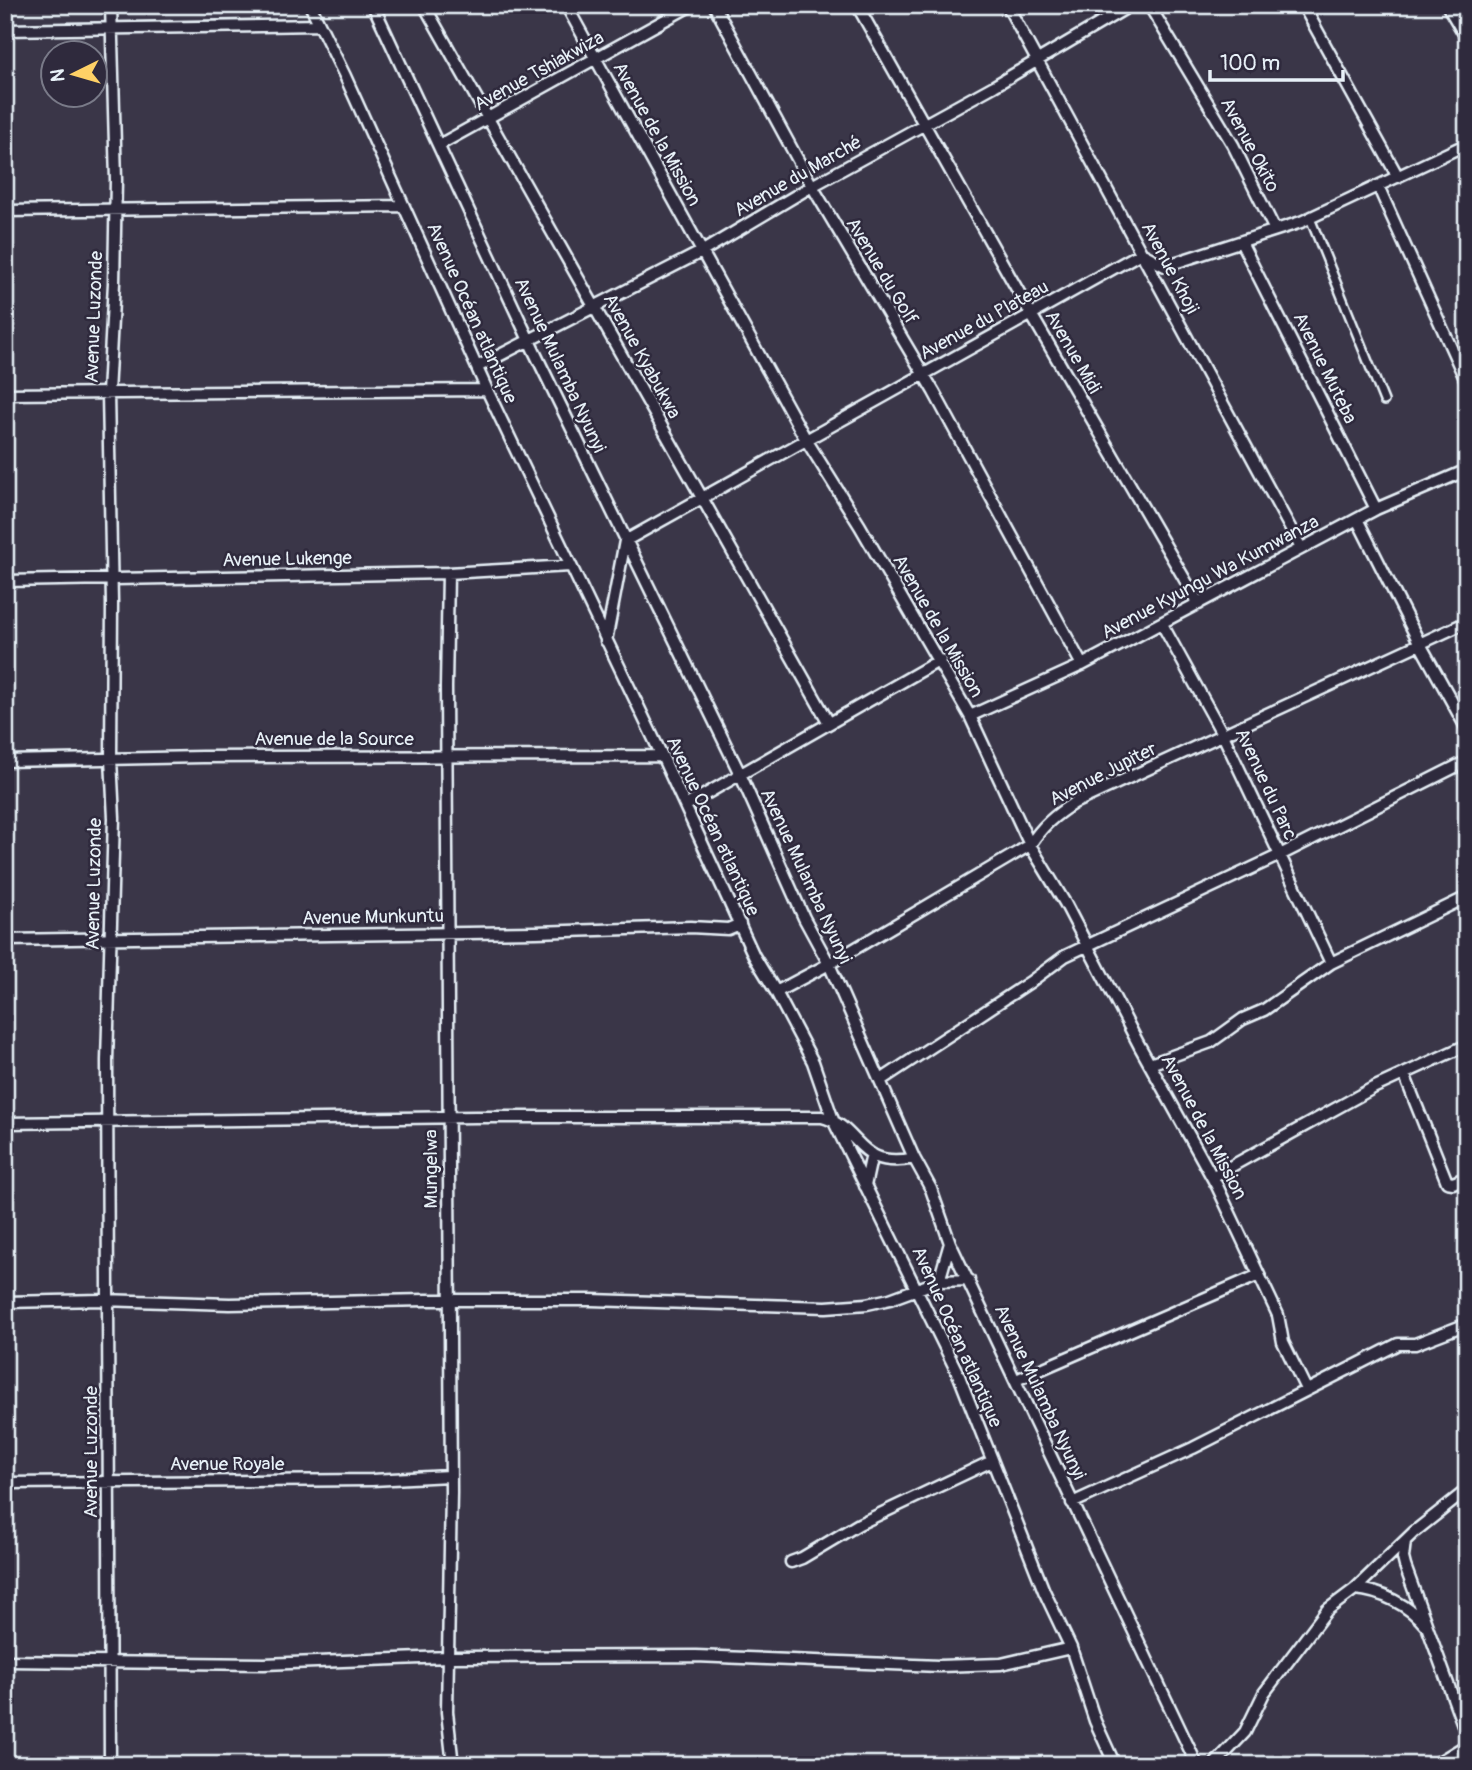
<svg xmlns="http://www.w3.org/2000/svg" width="1472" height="1770" font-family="Pangolin,sans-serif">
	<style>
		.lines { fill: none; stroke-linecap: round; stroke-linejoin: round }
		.pedestrian-casing { stroke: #e8f1f8; stroke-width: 12 }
		.minor-casing { stroke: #e8f1f8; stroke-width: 15 }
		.pedestrian { stroke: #2f2a3d; stroke-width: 7 }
		.minor { stroke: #2f2a3d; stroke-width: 10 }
		.labels { text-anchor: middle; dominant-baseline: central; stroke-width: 5; stroke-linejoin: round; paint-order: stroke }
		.street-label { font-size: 19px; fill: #e8f1f8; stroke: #2f2a3d }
	</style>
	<rect width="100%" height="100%" fill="#3a3648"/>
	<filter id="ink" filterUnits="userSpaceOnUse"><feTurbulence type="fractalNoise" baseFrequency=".0143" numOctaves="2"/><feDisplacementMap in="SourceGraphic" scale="14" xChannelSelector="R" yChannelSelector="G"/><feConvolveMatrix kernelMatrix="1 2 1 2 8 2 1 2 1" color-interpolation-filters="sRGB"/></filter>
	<g filter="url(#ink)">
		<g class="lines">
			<g class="pedestrian-casing">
				<path id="pedestrian" d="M1310,218L1384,401"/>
			</g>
			<g class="minor-casing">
				<path id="minor" d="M310,5L345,76L487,390L662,756L754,956L776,992L813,1062L833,1120L959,1376L1044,1591L1071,1648L1095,1721L1115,1765
					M373,5L534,351L740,774L804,918L829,964L914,1158L931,1189L950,1243L1197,1765
					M424,5L829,723
					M566,5L805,438L860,526L970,716L1030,845L1065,903L1139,1045L1217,1186L1278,1315L1283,1342L1306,1389
					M714,5L812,186L934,392L1082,665
					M857,5L1031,314L1199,604
					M1007,5L1301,548
					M1149,5L1233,145L1275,230
					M1303,5L1398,177
					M1447,5L1467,39
					M5,30L319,25
					M439,145L692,5
					M1378,186L1467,383
					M5,211L403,206
					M1241,242L1376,509
					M477,367L703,251L812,186L994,86L1131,5
					M5,394L487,390
					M1357,519L1420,644L1467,729
					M448,573L446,687L451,1492L447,1712L453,1765
					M5,581L448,573L570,566
					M1162,624L1223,735L1331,963
					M606,641L625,541L1141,253L1165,266L1301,222L1467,144
					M970,716L1082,665L1376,509L1467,470
					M5,761L202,757L662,756
					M685,806L940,660
					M5,940L536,932L690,927L728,929L740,924
					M776,992L829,964L1030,845C1042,826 1055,815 1074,803L1467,622
					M1150,1064L1211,1042L1243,1019L1264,1010L1331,963L1467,897
					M1404,1074L1447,1182L1453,1183L1467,1177
					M881,1080L1030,982L1065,956L1280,855L1467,761
					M5,1123L476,1117H822C861,1127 857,1171 914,1158
					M1212,1177L1373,1088L1467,1045
					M865,1186L872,1154
					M939,1281L950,1243
					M5,1302L102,1300L230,1304L426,1300H591L826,1307L867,1304L890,1299L939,1281L969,1280
					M1016,1380L1259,1275
					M5,1483L372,1480L449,1476
					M1072,1503L1193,1448L1398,1344H1415L1467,1324
					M1405,1541L1403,1558L1405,1566L1467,1736
					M791,1562L802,1558L859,1524L992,1461
					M1355,1589C1381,1591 1409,1605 1426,1626
					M5,1661L264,1664L448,1657L696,1656L939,1666L1001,1664L1071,1648
					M110,1765L107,1061L114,818L111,759L112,603L108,393L114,283L116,180L111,5
					M1214,1765L1245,1732L1264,1693L1327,1610L1355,1589L1414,1532L1467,1490
					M1434,1765L1467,1745"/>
			</g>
			<use href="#pedestrian" class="pedestrian"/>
			<use href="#minor" class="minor"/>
		</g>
	</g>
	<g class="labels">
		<g class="street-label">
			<text transform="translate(539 71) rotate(-29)">Avenue Tshiakwiza</text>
			<text transform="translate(657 134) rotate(61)">Avenue de la Mission</text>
			<text transform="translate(1250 145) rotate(62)">Avenue Okito</text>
			<text transform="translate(798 176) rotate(-30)">Avenue du Marché</text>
			<text transform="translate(1170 268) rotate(62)">Avenue Khoji</text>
			<text transform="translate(882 271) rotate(59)">Avenue du Golf</text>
			<text transform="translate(472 313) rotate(66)">Avenue Océan atlantique</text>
			<text transform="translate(94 317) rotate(-88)">Avenue Luzonde</text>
			<text transform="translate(984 320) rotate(-29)">Avenue du Plateau</text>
			<text transform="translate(1073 352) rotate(60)">Avenue Midi</text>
			<text transform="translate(642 356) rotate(61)">Avenue Kyabukwa</text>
			<text transform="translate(560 365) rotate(65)">Avenue Mulamba Nyunyi</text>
			<text transform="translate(1325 368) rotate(64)">Avenue Muteba</text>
			<text transform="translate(287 559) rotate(-1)">Avenue Lukenge</text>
			<text transform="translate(1210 577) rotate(-28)">Avenue Kyungu Wa Kumwanza</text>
			<text transform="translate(938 626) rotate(60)">Avenue de la Mission</text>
			<text x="334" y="739">Avenue de la Source</text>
			<text transform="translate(1103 774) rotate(-27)">Avenue Jupiter</text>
			<text transform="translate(1266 784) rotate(65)">Avenue du Parc</text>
			<text transform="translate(713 826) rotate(65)">Avenue Océan atlantique</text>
			<text transform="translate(806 876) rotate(65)">Avenue Mulamba Nyunyi</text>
			<text transform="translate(94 884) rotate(-89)">Avenue Luzonde</text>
			<text transform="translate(373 917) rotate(-1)">Avenue Munkuntu</text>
			<text transform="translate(1204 1127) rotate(62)">Avenue de la Mission</text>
			<text transform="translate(431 1169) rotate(-90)">Mungelwa</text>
			<text transform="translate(957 1337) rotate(66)">Avenue Océan atlantique</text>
			<text transform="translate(1040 1392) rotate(65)">Avenue Mulamba Nyunyi</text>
			<text transform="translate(91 1452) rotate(-90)">Avenue Luzonde</text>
			<text x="227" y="1464">Avenue Royale</text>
		</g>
	</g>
	<rect width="1472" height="1770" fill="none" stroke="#2f2a3d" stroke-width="28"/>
	<rect x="14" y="14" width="1444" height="1742" fill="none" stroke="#e8f1f8" stroke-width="2.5" filter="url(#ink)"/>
	<g transform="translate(74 74) rotate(265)"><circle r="33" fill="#2f2a3d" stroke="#797a88" stroke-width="2"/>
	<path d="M0-5L12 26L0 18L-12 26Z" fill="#ffd166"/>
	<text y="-10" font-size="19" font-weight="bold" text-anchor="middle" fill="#e8f1f8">N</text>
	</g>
	<path d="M1210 70v10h133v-10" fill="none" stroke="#e8f1f8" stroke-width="3.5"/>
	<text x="1220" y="70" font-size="21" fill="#e8f1f8" stroke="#2f2a3d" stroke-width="5" paint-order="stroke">100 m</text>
</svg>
